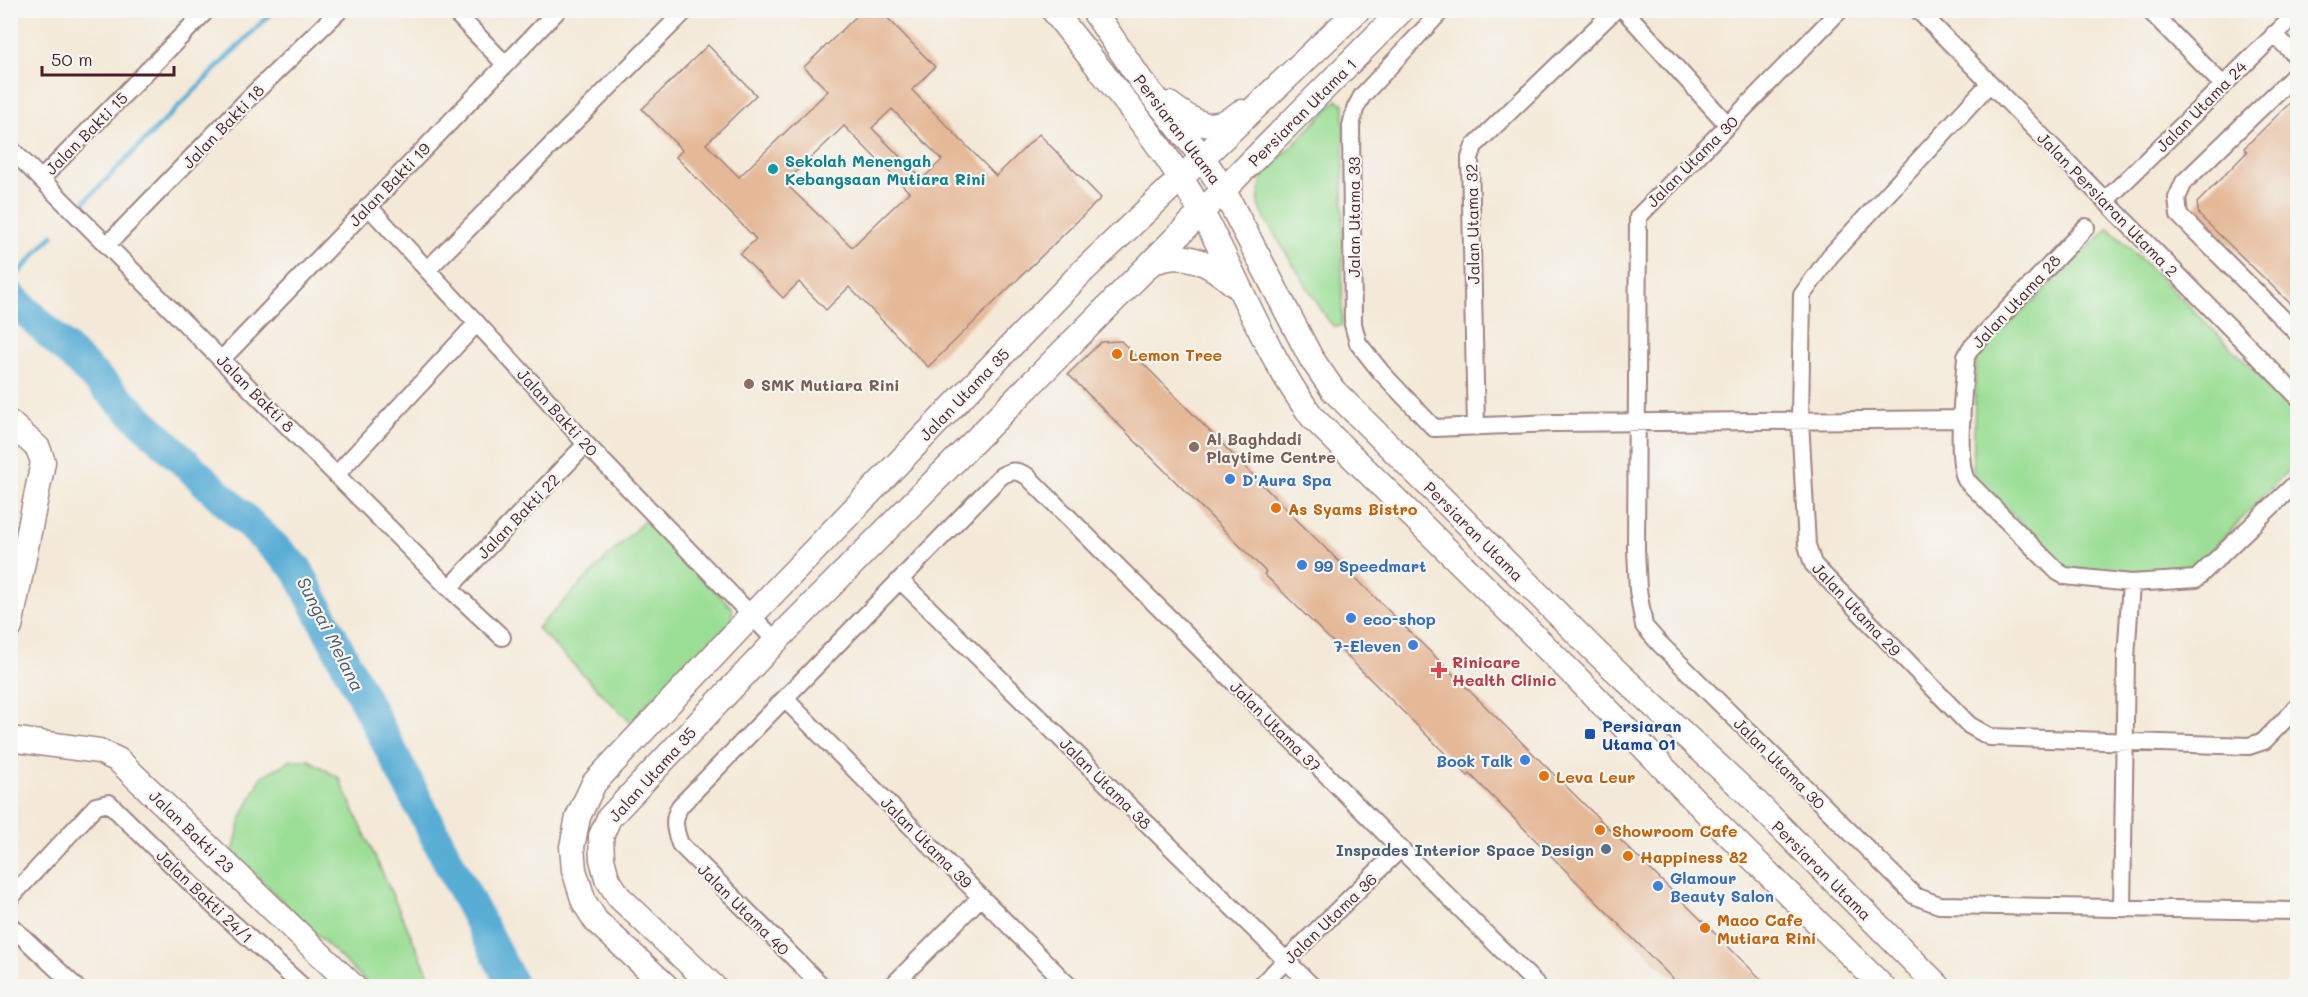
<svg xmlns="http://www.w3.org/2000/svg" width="2308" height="997" font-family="Mali,sans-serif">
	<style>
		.green { fill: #9bde95; stroke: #727e60; stroke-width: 1.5 }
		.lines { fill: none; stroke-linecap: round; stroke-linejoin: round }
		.stream { stroke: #59add5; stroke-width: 5 }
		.river { stroke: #59add5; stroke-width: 32 }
		.building { fill: #e5b897; fill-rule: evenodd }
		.street-casing { stroke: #9f8482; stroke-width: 20 }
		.secondary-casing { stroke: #9f8482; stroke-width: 27 }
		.street { stroke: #fff; stroke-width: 16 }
		.secondary { stroke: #fff; stroke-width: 24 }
		.culture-dot { fill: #0f9aa8; stroke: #f6f6f2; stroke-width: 2 }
		.food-dot { fill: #e8710a; stroke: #f6f6f2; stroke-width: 2 }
		.education-dot { fill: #8d6e63; stroke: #f6f6f2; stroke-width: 2 }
		.shop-dot { fill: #3f7fe0; stroke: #f6f6f2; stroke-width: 2 }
		.health-dot { fill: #e0444e; stroke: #f6f6f2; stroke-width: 2 }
		.transit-dot { fill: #1a4fb4; stroke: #f6f6f2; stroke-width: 2 }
		.service-dot { fill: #5c6f8a; stroke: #f6f6f2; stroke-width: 2 }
		.labels { text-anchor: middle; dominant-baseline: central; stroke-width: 4.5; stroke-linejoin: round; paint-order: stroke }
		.street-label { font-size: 16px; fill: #4a1f2b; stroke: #f6f6f2 }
		.culture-label { font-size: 16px; font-weight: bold; fill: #0d838f; stroke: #f6f6f2; text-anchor: start }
		.food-label { font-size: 16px; font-weight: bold; fill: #c56008; stroke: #f6f6f2; text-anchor: start }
		.education-label { font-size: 16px; font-weight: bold; fill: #785e54; stroke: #f6f6f2; text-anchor: start }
		.shop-label { font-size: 16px; font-weight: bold; fill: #366cbe; stroke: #f6f6f2; text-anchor: start }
		.health-label { font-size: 16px; font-weight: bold; fill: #be3a42; stroke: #f6f6f2; text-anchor: start }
		.transit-label { font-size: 16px; font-weight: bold; fill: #164399; stroke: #f6f6f2; text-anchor: start }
		.service-label { font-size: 16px; font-weight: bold; fill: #4e5e75; stroke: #f6f6f2; text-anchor: end }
		.water-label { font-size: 18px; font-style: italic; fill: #50586f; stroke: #f6f6f2 }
	</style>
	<rect width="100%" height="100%" fill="#f6f6f2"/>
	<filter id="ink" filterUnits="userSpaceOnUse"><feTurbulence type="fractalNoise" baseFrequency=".0167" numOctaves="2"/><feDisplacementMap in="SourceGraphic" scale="12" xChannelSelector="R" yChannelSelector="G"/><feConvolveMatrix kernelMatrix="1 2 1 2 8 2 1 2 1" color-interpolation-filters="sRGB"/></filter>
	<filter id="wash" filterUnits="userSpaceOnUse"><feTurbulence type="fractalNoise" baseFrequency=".008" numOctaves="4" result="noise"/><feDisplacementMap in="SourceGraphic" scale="24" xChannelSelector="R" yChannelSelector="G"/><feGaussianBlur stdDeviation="1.35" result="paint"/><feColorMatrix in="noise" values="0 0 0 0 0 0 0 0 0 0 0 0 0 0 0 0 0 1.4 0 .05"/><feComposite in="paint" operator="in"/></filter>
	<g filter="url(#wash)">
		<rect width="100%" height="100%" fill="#f4e9d8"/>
		<path class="green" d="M1337,100L1344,104L1342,326H1333L1326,317L1268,224L1258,205L1261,180L1267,171Z
			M2109,228L2297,412V461L2191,572L2068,570L1973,475L1976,356Z
			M647,518L732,608L733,619L636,728L537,628Z
			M292,760H309L339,778L434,986H370L233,853L241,819L262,776Z"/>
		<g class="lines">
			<path class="stream" d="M81,205L274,10
				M10,282L53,235"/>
			<path class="river" d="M10,296L297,569L513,986"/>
		</g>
		<g id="blocks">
			<path class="building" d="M863,10H880L935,67L912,90L996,176L1039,134L1101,198L928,367L849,287L826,310L799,282L783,298L740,254L756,239L676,157L682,150L642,109L708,45L756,95L706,144L739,177L828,91L804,67ZM892,109L942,160L922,179L872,128ZM844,126L909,192L852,247L785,183Z
				M2298,95V311L2199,215L2197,203L2247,152L2244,148Z
				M1121,341L1299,522L1769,987H1681L1470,774L1468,776L1264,574L1266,572L1068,374L1101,342Z"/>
		</g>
	</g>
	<g filter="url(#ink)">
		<use href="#blocks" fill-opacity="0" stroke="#9f8482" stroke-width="1.5"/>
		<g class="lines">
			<g class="street-casing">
				<path id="street" d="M453,10L505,64
					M1442,10L1362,96L1355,109L1351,126L1353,324L1358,343L1381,372L1434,428L1555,423L1962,419
					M1624,10L1728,125
					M1840,10L1638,217L1636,549L1638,590L1644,626L1659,643L1915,896L1939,905L2298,911
					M1918,10L2298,397
					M2149,10L2223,85
					M2274,34L2298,58
					M2298,72L2184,182L2177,198L2179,215L2298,334
					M1990,83L1830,256L1802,295L1800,420L1807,545L1813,564L1969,725L1990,737L2249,746L2264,741L2298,706
					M10,148L449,588L502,637
					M41,179L207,10
					M2105,201L2298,12
					M368,206L535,386L586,444L776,641
					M2086,227L1970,349L1966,357C1964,386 1955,456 1966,480L2058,572L2065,576L2131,583L2196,579L2298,481
					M108,244L250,97L340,10
					M427,270L686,10
					M222,359L558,10
					M1476,427L1470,158L1474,146L1615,10
					M336,475L477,323
					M900,580L1312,986
					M449,588L586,444
					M785,699L1069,986
					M10,898L96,806L109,803L215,907L302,986
					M2122,908L2126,658L2131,583
					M10,925L75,986
					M822,986L680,844C675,830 672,820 680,806L1001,476C1012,470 1016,470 1027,476L1538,986
					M892,986L981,897
					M1260,986L1400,849"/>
			</g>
			<g class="secondary-casing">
				<path id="secondary" d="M1053,10C1104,76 1161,140 1202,213C1239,281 1266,355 1313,418L1577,678L1714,820L1882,986
					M1093,10L1142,82L1203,158L1224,191L1311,358L1333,390L1598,654L1746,792L1938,986
					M1169,104C1196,124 1212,135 1241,112
					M1154,262C1186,249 1211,264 1235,285
					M10,423L38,448L43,462L10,627
					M10,739L99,751L118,760L353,986
					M666,986L596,921L584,902L574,870L572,847L578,817L594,783L752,615L1084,270L1358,10
					M713,986L619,897L607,878L602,859L601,836L609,818L776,641L1402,10"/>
			</g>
			<use href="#street" class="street"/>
			<use href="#secondary" class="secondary"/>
		</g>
	</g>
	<circle class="culture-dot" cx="773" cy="169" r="6"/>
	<g class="food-dot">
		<circle cx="1117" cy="354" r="6"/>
		<circle cx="1276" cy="508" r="6"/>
		<circle cx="1544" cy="776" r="6"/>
		<circle cx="1600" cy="830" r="6"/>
		<circle cx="1628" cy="856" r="6"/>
		<circle cx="1705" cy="928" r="6"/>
	</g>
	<g class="education-dot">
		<circle cx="749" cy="384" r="6"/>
		<circle cx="1194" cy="447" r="6"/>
	</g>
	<g class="shop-dot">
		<circle cx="1230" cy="479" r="6"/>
		<circle cx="1302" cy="565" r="6"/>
		<circle cx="1351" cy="618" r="6"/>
		<circle cx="1413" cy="645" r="6"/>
		<circle cx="1525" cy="760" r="6"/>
		<circle cx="1658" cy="886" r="6"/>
	</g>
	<path class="health-dot" d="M1436 661h6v6h6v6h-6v6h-6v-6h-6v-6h6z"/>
	<rect class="transit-dot" x="1584" y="728" width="12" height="12" rx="3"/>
	<circle class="service-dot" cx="1606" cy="849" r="6"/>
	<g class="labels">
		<g class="street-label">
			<text transform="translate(2201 106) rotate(-45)">Jalan Utama 24</text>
			<text transform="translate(1302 112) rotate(-45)">Persiaran Utama 1</text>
			<text transform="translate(223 126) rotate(-46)">Jalan Bakti 18</text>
			<text transform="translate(1178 129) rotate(53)">Persiaran Utama</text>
			<text transform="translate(86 133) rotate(-45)">Jalan Bakti 15</text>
			<text transform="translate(1692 161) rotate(-45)">Jalan Utama 30</text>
			<text transform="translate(389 184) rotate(-46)">Jalan Bakti 19</text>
			<text transform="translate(2108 204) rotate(46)">Jalan Persiaran Utama 2</text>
			<text transform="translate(1353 217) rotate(-90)">Jalan Utama 33</text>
			<text transform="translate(1472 224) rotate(-91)">Jalan Utama 32</text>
			<text transform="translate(2016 301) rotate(-47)">Jalan Utama 28</text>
			<text transform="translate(256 393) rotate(45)">Jalan Bakti 8</text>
			<text transform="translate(964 394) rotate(-46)">Jalan Utama 35</text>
			<text transform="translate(558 412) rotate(48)">Jalan Bakti 20</text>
			<text transform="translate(518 516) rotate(-46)">Jalan Bakti 22</text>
			<text transform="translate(1474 531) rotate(45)">Persiaran Utama</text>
			<text transform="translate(1857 609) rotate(47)">Jalan Utama 29</text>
			<text transform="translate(1276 726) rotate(45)">Jalan Utama 37</text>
			<text transform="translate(1780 763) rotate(45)">Jalan Utama 30</text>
			<text transform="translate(652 774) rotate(-48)">Jalan Utama 35</text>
			<text transform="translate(1106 783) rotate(45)">Jalan Utama 38</text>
			<text transform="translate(192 831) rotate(44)">Jalan Bakti 23</text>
			<text transform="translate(927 842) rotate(45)">Jalan Utama 39</text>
			<text transform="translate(1822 870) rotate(45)">Persiaran Utama</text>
			<text transform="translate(205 896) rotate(44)">Jalan Bakti 24/1</text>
			<text transform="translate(744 909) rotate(45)">Jalan Utama 40</text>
			<text transform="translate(1330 918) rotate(-44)">Jalan Utama 36</text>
		</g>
		<g class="culture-label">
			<text x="785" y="160">Sekolah Menengah<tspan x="785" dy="18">Kebangsaan Mutiara Rini</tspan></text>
		</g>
		<g class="food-label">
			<text x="1129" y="354">Lemon Tree</text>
			<text x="1288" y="508">As Syams Bistro</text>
			<text x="1556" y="776">Leva Leur</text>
			<text x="1612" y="830">Showroom Cafe</text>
			<text x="1640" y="856">Happiness 82</text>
			<text x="1717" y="919">Maco Cafe<tspan x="1717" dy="18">Mutiara Rini</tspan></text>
		</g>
		<g class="education-label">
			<text x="761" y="384">SMK Mutiara Rini</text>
			<text x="1206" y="438">Al Baghdadi<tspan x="1206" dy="18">Playtime Centre</tspan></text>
		</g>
		<g class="shop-label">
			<text x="1242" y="479">D'Aura Spa</text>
			<text x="1314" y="565">99 Speedmart</text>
			<text x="1363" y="618">eco-shop</text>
			<text x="1401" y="645" text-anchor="end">7-Eleven</text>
			<text x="1513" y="760" text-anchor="end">Book Talk</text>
			<text x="1670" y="877">Glamour<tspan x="1670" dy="18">Beauty Salon</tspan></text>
		</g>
		<g class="health-label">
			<text x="1452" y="661">Rinicare<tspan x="1452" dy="18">Health Clinic</tspan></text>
		</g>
		<g class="transit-label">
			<text x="1602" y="725">Persiaran<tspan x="1602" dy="18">Utama 01</tspan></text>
		</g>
		<g class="service-label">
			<text x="1594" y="849">Inspades Interior Space Design</text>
		</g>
		<g class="water-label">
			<text transform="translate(331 634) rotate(63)">Sungai Melana</text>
		</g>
	</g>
	<rect width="2308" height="997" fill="none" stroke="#f6f6f2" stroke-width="36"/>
	<path d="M42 66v9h132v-9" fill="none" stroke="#4a1f2b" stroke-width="3"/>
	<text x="51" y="66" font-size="18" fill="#4a1f2b" stroke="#f6f6f2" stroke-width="4.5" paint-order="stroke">50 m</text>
</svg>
